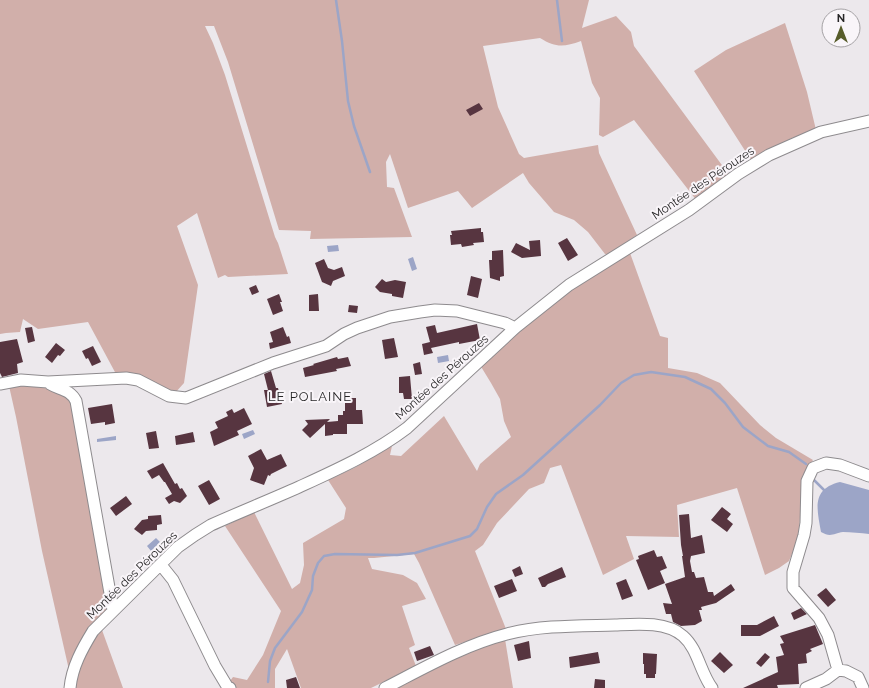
<svg xmlns="http://www.w3.org/2000/svg" width="869" height="688" font-family="Raleway,sans-serif">
	<style>
		.green { fill: #d1afaa }
		.water { fill: #9ca5c7 }
		.lines { fill: none; stroke-linecap: round; stroke-linejoin: round }
		.stream { stroke: #9ca5c7; stroke-width: 2.5 }
		.building { fill: #573540 }
		.minor-casing { stroke: #8e8b8e; stroke-width: 13 }
		.minor { stroke: #fff; stroke-width: 11 }
		.labels { text-anchor: middle; dominant-baseline: central; stroke-width: 4; stroke-linejoin: round; paint-order: stroke }
		.street-label { font-size: 12px; fill: #272627; stroke: #f9f5f9 }
		.neighbourhood-label { font-size: 13px; letter-spacing: 1px; fill: #272627; stroke: #f9f5f9 }
	</style>
	<rect width="100%" height="100%" fill="#ece8ec"/>
	<path class="green" d="M0,0H589L582,28L616,16L631,32L634,46L730,176L697,201L634,120L603,137L599,135L600,98L592,83L581,41C564,47 556,48 540,38L483,46L498,107L519,154L524,158L598,145L599,153L637,235L608,255L605,254L588,232L574,220L554,212L529,183L523,173L472,208L458,191L408,208L390,154L386,162L387,187L394,188L412,237L310,239L311,231L279,230L228,62L214,26H205L213,43L225,75L275,237L278,243L288,274L228,277L225,275L218,278L197,213L177,226L198,285L184,383L175,393L116,374L88,322L38,329L23,319L20,332L6,333L0,334Z
		M785,23L807,92L816,130L792,138L751,160L694,71L726,50Z
		M630,253L660,336L668,338V368L697,373L720,383L760,425L776,438L813,460L802,477L799,537L789,561L779,568L765,575L737,488L677,505L679,537L626,536L634,559L603,575L561,465L550,468L544,483L529,489L497,523L483,545L475,551L506,629L455,645L419,563L414,554L374,558H368L372,569L403,575L417,583L426,599L402,606L415,645L409,648L416,666L371,688H301L287,649L275,669V688H236L230,681L233,677L247,680L263,655L281,611L225,526L254,512L292,589L300,583L304,565L303,543L344,519L346,508L328,480L354,468L392,446L390,455L401,456L444,416L477,471L480,464L511,437L504,421L500,399L491,383L480,365L535,315L570,290Z
		M19,385C36,387 57,387 70,399L105,591L106,606V610L90,628L69,670L42,551L16,417L9,386Z
		M102,630L123,688H75C79,668 84,643 102,630Z
		M505,639L513,688H392L470,649Z"/>
	<path class="water" d="M338,245L339,251L328,252L327,246Z
		M413,257L417,269L412,271L408,259Z
		M448,355L449,361L438,363L437,357Z
		M253,430L255,434L244,439L242,434Z
		M116,436V440L97,442V439Z
		M840,482L869,490V534C861,533 851,532 843,532C834,533 831,538 821,532C817,509 811,489 840,482Z
		M156,538L160,542L151,551L147,546Z"/>
	<g class="lines">
		<path class="stream" d="M336,0L342,41L348,101L354,126L370,172
			M557,0L562,41
			M814,480L825,491
			M268,682L270,661L275,648L302,612L312,590L313,576L318,563L324,556L335,554L397,555L415,553L470,536L477,529L487,507L496,494L523,475L600,405L621,383L634,375L651,372L685,377L711,389L725,403L743,427L768,446L789,452L806,464"/>
	</g>
	<path class="building" d="M479,103L483,109L470,116L466,110Z
		M481,228V232H483L484,242L473,243L474,245L462,247L461,244L451,245L450,235H452L451,231Z
		M567,238L578,255L568,261L558,243Z
		M540,240L541,256L522,258L511,252L516,243L530,250L529,241Z
		M503,250L504,276L500,277V281L490,278L489,260H492V251Z
		M324,259L328,268L334,270L342,267L345,276L333,281L331,286L322,282L315,263Z
		M471,276L482,279L478,298L467,295Z
		M382,279L386,282L395,280L406,282L403,298L392,296V294L380,292L375,287Z
		M256,285L259,292L252,295L249,288Z
		M279,294L282,302H280L283,311L273,315L267,299Z
		M318,294L319,311H309V295Z
		M349,305L358,306L357,313L348,312Z
		M477,324L480,340L459,344V342L431,348L433,353L424,355L422,344L430,342L426,327L435,325L437,333Z
		M32,327L35,341L28,343L25,328Z
		M283,327L287,337L289,336L291,343L270,349L269,343L273,342L270,332Z
		M394,338L398,357L385,359L382,340Z
		M17,339L23,362L17,364L18,373L2,377L0,373V342Z
		M56,343L65,350L60,356L58,355L52,363L45,357Z
		M93,346L101,362L92,366L88,358L86,359L82,351Z
		M337,357L338,359L348,357L351,366L336,369L337,371L305,377L303,368L314,365L313,364Z
		M420,362L422,374L415,375L413,364Z
		M271,371L276,388H278L282,404L267,407L264,390H268L264,374Z
		M410,376L412,399H404L403,393H399V377Z
		M345,398H356V410H362L363,424H347V434H333V435L325,436V424L310,438L302,430L308,424L305,420L330,419L327,422L338,421V415H343V411H345Z
		M112,404L115,423L105,425V422L91,424L88,408Z
		M244,408L252,424L237,431L239,435L214,446L210,432L218,428L215,422L228,416L226,412L232,409L234,413Z
		M156,431L159,448L149,449L146,433Z
		M193,432L195,442L176,445L175,436Z
		M261,449L267,460L281,454L287,466L271,474L270,476L268,475L264,485L250,480L254,468L248,456Z
		M163,463L175,484L177,483L180,489L182,488L187,496L180,503L174,501L169,504L165,498L172,494L165,482H164L159,475L152,479L147,471Z
		M209,480L220,499L209,505L198,486Z
		M126,496L132,504L116,516L110,508Z
		M722,507L731,514L727,519L733,524L727,532L711,520Z
		M689,514L691,538L702,535L705,553L691,556L690,561L692,572H694L696,578L704,577L708,592H713L714,596L731,584L735,590L716,603L701,607L702,610H699L702,621L695,625L681,626L673,622L671,614H666L663,603L672,604L665,584L685,577L682,556H683L681,545L679,515Z
		M161,515L162,524L157,525V530L146,531L142,535L134,529L142,520L148,519V516Z
		M654,550L657,557L662,556L667,568L660,571L665,583L648,590L636,560L639,559L638,556Z
		M520,566L523,574L515,577L512,570Z
		M562,567L566,577L548,584L545,587H542L538,578Z
		M512,579L517,591L499,598L494,586Z
		M626,579L633,596L622,600L616,583Z
		M826,588L836,600L828,607L817,595Z
		M801,608L807,614L794,620L791,613Z
		M774,616L779,626L760,636H741V625H757Z
		M815,625L823,644L810,649L812,651L806,654L807,663L798,664L799,684L777,685L778,688H743L778,672L776,657L784,655L780,644L784,643L780,636Z
		M529,641L531,658L518,661L514,645Z
		M430,646L434,655L417,661L414,652Z
		M598,652L600,663L570,668L569,657Z
		M720,652L733,665L724,673L711,661Z
		M643,653L657,654L656,674H655V678H646V674H644V664H643Z
		M765,653L770,657L761,667L756,663Z
		M296,677L300,688H287L286,680Z
		M595,679L605,680V688H594Z"/>
	<g class="lines">
		<g class="minor-casing">
			<path id="minor" d="M0,384L21,380L48,382L126,378L138,380L169,396L186,398L273,363L326,346L344,334L357,328L390,317L420,312L435,310L457,311L505,323L515,328
				M50,384C60,390 70,389 76,401L113,610
				M161,565L173,580L215,666L227,686L230,688
				M838,670L828,635L819,618L793,588V572L804,535L806,523L807,481L813,468L826,463L840,465L869,476
				M70,688C72,667 82,649 93,631L178,547L195,535L211,525C240,512 270,500 299,487C336,470 374,453 407,428L515,328L569,285L689,210L738,174L769,155L821,132L869,121
				M385,688C424,668 464,645 507,634C542,625 579,626 615,625C636,624 666,621 683,636C698,649 700,672 712,688
				M806,688L826,679L838,670L846,671L858,677L863,688"/>
		</g>
		<use href="#minor" class="minor"/>
	</g>
	<g class="labels">
		<g class="street-label">
			<text transform="translate(703 183) rotate(-34)">Montée des Pérouzes</text>
			<text transform="translate(442 377) rotate(-42)">Montée des Pérouzes</text>
			<text transform="translate(132 575) rotate(-44)">Montée des Pérouzes</text>
		</g>
		<g class="neighbourhood-label">
			<text x="310" y="396">LE POLAINE</text>
		</g>
	</g>
	<g transform="translate(841 28)"><circle r="19" fill="#f9f5f9" stroke="#a5a2a5"/>
	<path d="M0-3L7 15L0 10L-7 15Z" fill="#575c2a"/>
	<text y="-6" font-size="11" font-weight="bold" text-anchor="middle" fill="#272627">N</text>
	</g>
</svg>
